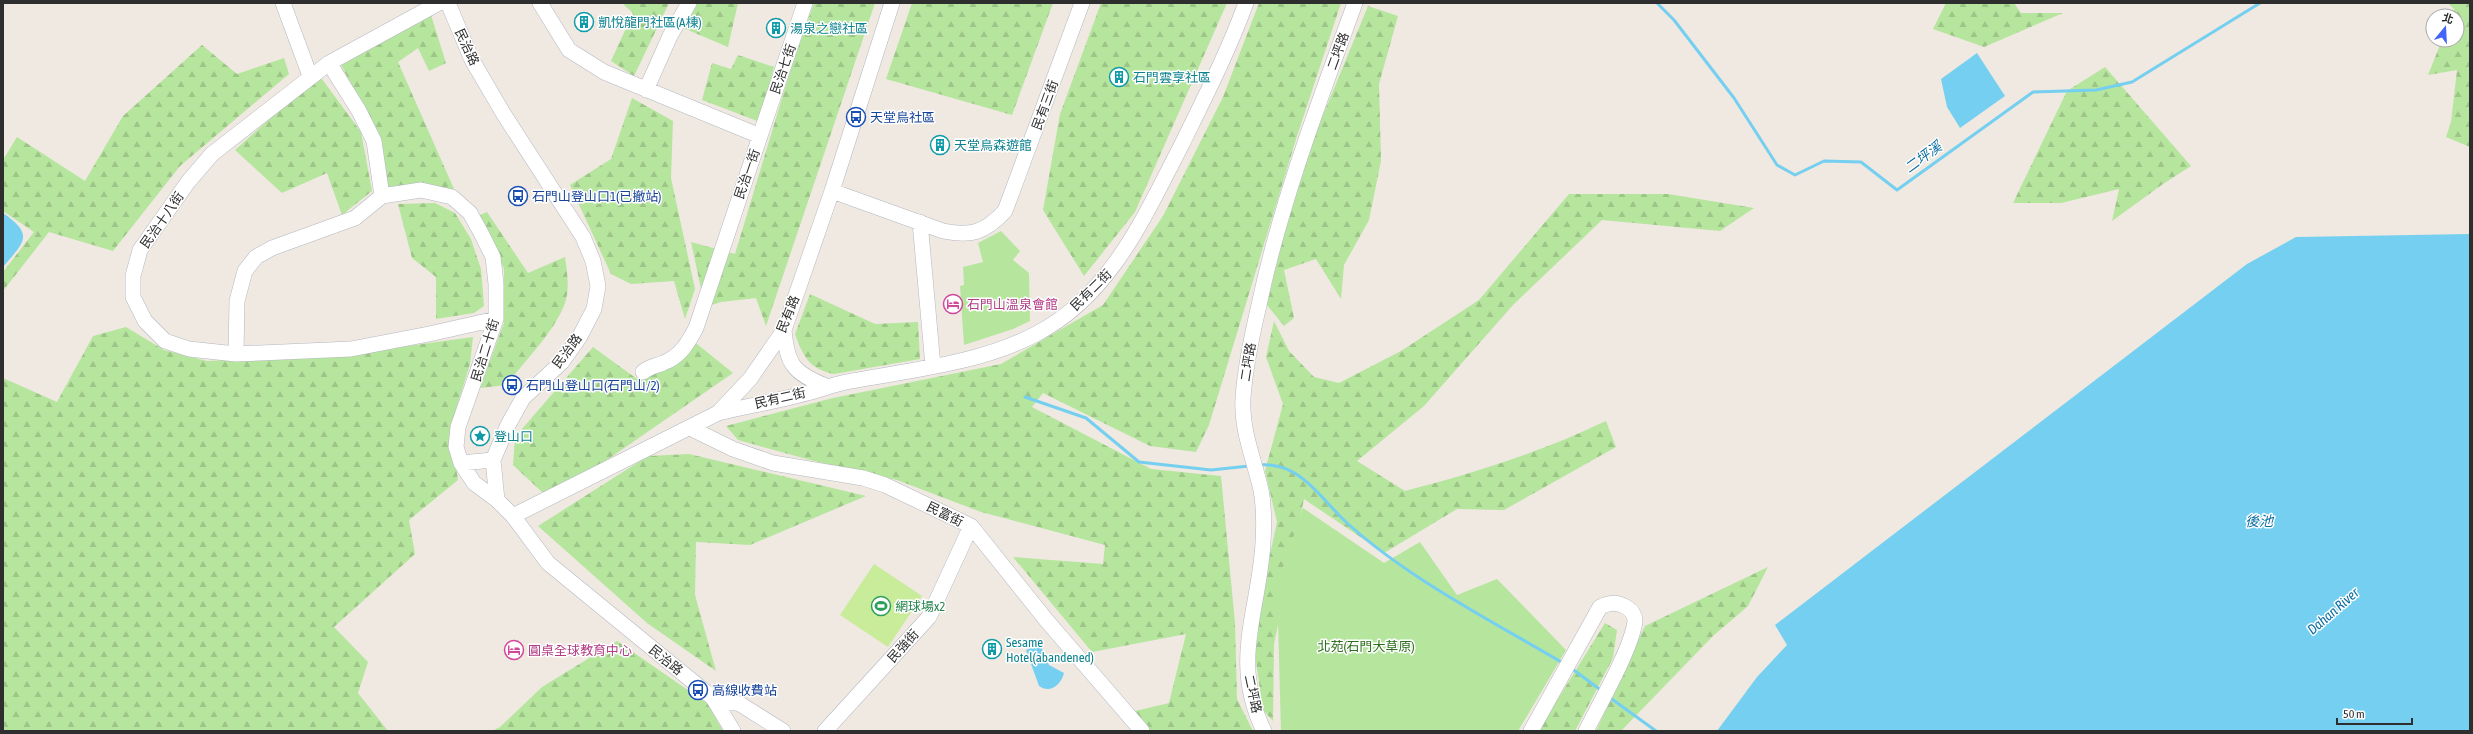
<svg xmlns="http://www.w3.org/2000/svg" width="2473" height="734" font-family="'Asap Condensed','Noto Sans TC',sans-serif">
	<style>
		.forest { fill: url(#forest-firs) }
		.park { fill: #b6e59e }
		.pitch { fill: #c9ec9a }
		.water { fill: #75cff0 }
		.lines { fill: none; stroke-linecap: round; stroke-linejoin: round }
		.stream { stroke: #75cff0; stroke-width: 3 }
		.minor-casing { stroke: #b4b7c1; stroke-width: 16 }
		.minor { stroke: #fff; stroke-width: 15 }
		.labels { text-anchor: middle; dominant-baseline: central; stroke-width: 3; stroke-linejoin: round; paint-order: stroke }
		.culture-label { font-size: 13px; fill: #0d838f; stroke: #fff; text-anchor: start }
		.street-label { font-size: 13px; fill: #2e2e2e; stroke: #fff }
		.transit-label { font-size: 13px; fill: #164399; stroke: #fff; text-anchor: start }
		.hotel-label { font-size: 13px; fill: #b23c85; stroke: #fff; text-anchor: start }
		.leisure-label { font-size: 13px; fill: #27864d; stroke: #fff; text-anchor: start }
		.park-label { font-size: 13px; fill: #2c6e1b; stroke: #fff }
		.water-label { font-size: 14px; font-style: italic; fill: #0d6fa3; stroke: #fff }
	</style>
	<defs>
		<pattern id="forest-firs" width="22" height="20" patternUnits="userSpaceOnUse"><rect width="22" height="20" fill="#b6e59e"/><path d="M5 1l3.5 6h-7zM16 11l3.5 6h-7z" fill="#9dc588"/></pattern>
	</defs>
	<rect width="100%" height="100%" fill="#efe9e1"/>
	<path class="forest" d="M622,3H669L634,76L611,61L633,13Z
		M694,3H738L728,47L681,27Z
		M814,3H875L766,326L756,298L721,302L705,307L691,242L735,254L792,65Z
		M912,3H1053L1012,115L886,79Z
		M1101,3H1227L1135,212L1084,276L1043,210L1060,114Z
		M1259,3H1341L1297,136L1209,425L1196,452L1150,446L1043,393L1032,407L1151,469L1221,476L1235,623L1237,699L1253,731H1148L1135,711L1169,703L1186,634L1092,652L1013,557L1103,564L1105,545L981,512L897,480L814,461L738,440L726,426L833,398L1001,364L1103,305L1163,216L1223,97Z
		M1946,3H2014L2021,13H2063L1984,47L1933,29Z
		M2448,3H2470V147L2446,137L2451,122L2457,70L2428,75L2442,40H2457V16H2452L2454,9Z
		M1368,6L1398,16L1379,84L1381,161L1369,220L1344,265L1341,299L1316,259L1284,270L1294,318L1284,326L1267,305L1281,245L1312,142Z
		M431,15L446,63L429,71L418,48L398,62L454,189L386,187L377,132L341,65Z
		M202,45L237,74L284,58L289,74L180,166L113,251L49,232L3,291V272L34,232L3,211V160L17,137L85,181L123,116Z
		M738,55L774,67L760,122L702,100L712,63L731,69Z
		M2105,67L2191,166L2163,184L2112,221L2119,189L2061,203H2013L2067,91Z
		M319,75L361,132L372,191L342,215L327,173L282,193L235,150Z
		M632,98L673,121L671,178L695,289L685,319L674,281L631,284L611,274L570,185L611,159Z
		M1569,194H1668L1754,208L1720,231L1602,220L1513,305L1424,406L1357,461L1405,491C1475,473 1541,452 1606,421L1616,447L1504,510L1457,509L1384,553L1304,499L1274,644L1273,721L1263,710L1255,655L1263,587L1277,522L1265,471L1283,404L1266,357L1274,321L1289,351L1314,377L1339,383L1401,351L1479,300Z
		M435,203L455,213L471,239L481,269L484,306L474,313L436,319V277L412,258L398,204Z
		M487,212L528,273L565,257C567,271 570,289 565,303C555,331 525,361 506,385L480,388L504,323V269L480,215Z
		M810,294L875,324L918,322L920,359L834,374C809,369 803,356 795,334Z
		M126,327L164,350L207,361L349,354L473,337L470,364L450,429L458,480L409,520L415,554L334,627L368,662L358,693L388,731H3V378L57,402L93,336Z
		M692,340L733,373L601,464L543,493L513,465L515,437L593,347L637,379Z
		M689,454L866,496L750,545L696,542L695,595L716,671L647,623L538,526L648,456Z
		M1768,567L1748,606L1713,636L1621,731H1596L1645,626Z
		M1605,623L1617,630L1613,658L1575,731H1538Z
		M617,641L708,704L723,731H492L500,727L542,687Z"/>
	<path class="park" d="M1001,231L1020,251L1013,260L1029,273L1030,321L1013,329L964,345L960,286L964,285L963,267L983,262L978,243Z
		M1303,508L1384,563L1420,542L1457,595L1497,579L1566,650L1518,731H1281L1277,585Z"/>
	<path class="pitch" d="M874,564L922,596L888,647L840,615Z"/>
	<path class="water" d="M1977,53L2005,96L1960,128L1947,107L1941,79Z
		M3,213C35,235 24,242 3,267Z
		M2470,234V731H1717L1757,677L1787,645L1775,625L2247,264L2296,237Z
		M1040,644L1049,665L1064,673C1061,685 1050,694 1039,686L1026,650Z"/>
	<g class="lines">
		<path class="stream" d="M1657,3L1674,20L1734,98L1777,165L1795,175L1824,161L1861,162L1897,190L2033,92L2096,90L2132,82L2260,3
			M1025,397L1086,418L1139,462L1211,470L1249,466
			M1259,465C1300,461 1320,498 1346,522C1407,578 1492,621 1563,663
			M1571,668L1602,691
			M1609,697L1656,731"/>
		<g class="minor-casing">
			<path id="minor" d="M283,3L310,76
				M439,3L329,63L212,154L188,182L140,250L133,276V297L145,321L165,341L189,349L236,354L351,349L429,334L496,319
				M448,3L472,60L503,113L583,237L593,261L598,286L594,309L579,338L562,362L523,398L508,425L493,460L497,500L513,516L548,563L713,698L733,731
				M540,3L569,50L604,72L760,136L696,328C688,343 680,357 663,363C656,366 649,367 643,372
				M329,63L359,111L374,141L382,196
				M646,90L670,36L689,3
				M760,136L805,3
				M832,191L943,231C972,237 985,232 1005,211L1082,3
				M920,222L933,366
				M784,330C787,364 793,373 826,386
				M236,354L237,301L245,271L256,257L272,248L355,218L382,196L421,190L452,197L470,213L481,233L493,257L496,284V319L458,427L456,447L461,463L474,483L497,500
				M718,413C747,406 778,401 807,393C820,390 832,385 846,382C909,370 979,364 1036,334C1111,295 1144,217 1181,146C1204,99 1228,52 1246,3
				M690,428L733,449L773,463L863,478L885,485L971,526L1047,621L1142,731
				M461,463L493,460
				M513,516L718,413L750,379L784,330L832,191L892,3
				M713,698L740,704L783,731
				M825,731L929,617L971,526
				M1264,731C1230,662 1259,612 1263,543C1264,526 1264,506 1261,490C1254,459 1241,430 1243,398C1245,367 1252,335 1259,305C1281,201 1319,102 1355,3
				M1531,731L1600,607C1609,603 1616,601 1626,607C1631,610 1635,615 1635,621C1632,648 1599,705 1586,731"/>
		</g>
		<use href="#minor" class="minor"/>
	</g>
	<defs>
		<g id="building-ring" transform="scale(1)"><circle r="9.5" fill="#fff" stroke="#0f9aa8" stroke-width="1.5"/><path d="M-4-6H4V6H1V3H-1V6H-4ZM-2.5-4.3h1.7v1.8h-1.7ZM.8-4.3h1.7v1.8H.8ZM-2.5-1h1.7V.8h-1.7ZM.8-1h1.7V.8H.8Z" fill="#0f9aa8"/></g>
		<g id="bus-ring" transform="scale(1)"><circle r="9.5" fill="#fff" stroke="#1a4fb4" stroke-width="1.5"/><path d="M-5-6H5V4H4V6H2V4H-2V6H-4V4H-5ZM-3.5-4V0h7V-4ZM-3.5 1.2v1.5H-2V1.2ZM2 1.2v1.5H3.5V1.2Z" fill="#1a4fb4"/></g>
		<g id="hotel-ring" transform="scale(1)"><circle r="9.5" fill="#fff" stroke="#d1479c" stroke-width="1.5"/><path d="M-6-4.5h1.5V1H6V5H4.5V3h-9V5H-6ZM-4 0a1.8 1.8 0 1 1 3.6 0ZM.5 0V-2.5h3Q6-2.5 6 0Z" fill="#d1479c"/></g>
		<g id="sight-ring" transform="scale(1)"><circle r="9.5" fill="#fff" stroke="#0f9aa8" stroke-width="1.5"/><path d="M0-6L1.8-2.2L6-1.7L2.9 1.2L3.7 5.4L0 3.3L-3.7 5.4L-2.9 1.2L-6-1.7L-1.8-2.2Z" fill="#0f9aa8"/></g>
		<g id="stadium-ring" transform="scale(1)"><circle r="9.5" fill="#fff" stroke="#2e9e5b" stroke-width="1.5"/><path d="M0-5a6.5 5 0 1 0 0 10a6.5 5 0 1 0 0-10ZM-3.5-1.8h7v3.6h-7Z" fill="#2e9e5b"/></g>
	</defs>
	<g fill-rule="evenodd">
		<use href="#building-ring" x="584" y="22"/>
		<use href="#building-ring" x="776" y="28"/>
		<use href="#building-ring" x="1119" y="77"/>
		<use href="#bus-ring" x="856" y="117"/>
		<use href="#building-ring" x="940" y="145"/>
		<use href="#bus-ring" x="518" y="196"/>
		<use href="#hotel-ring" x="953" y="304"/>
		<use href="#bus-ring" x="512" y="385"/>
		<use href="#sight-ring" x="480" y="436"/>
		<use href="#stadium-ring" x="881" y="606"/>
		<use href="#building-ring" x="992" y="649"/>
		<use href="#hotel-ring" x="514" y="650"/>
		<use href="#bus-ring" x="698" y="690"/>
	</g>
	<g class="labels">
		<g class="culture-label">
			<text x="598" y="22">凱悅龍門社區(A棟)</text>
			<text x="790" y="28">湯泉之戀社區</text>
			<text x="1133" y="77">石門雲享社區</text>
			<text x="954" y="145">天堂鳥森遊館</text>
			<text x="494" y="436">登山口</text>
			<text x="1006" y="642">Sesame<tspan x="1006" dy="15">Hotel(abandened)</tspan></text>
		</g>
		<g class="street-label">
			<text transform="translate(467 47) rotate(65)">民治路</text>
			<text transform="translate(1338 51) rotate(-70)">二坪路</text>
			<text transform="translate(783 69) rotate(-71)">民治七街</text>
			<text transform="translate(1045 105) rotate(-70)">民有三街</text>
			<text transform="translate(747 174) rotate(-71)">民治一街</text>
			<text transform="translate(162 220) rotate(-55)">民治十八街</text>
			<text transform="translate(1091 290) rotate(-45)">民有二街</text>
			<text transform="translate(788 314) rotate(-68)">民有路</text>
			<text transform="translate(485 350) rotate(-73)">民治二十街</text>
			<text transform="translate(567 351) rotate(-53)">民治路</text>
			<text transform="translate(1248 362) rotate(-81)">二坪路</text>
			<text transform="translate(780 398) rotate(-13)">民有二街</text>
			<text transform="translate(945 514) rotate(26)">民富街</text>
			<text transform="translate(903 646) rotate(-48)">民強街</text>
			<text transform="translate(666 660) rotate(39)">民治路</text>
			<text transform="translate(1253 694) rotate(78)">二坪路</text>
		</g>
		<g class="transit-label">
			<text x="870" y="117">天堂鳥社區</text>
			<text x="532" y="196">石門山登山口1(已撤站)</text>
			<text x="526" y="385">石門山登山口(石門山/2)</text>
			<text x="712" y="690">高線收費站</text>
		</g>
		<g class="hotel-label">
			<text x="967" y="304">石門山溫泉會館</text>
			<text x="528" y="650">圓桌全球教育中心</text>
		</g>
		<g class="leisure-label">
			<text x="895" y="606">網球場x2</text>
		</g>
		<g class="park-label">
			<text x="1366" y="646">北苑(石門大草原)</text>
		</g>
		<g class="water-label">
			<text transform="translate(1923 157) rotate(-36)">二坪溪</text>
			<text x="2259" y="521">後池</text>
			<text transform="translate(2333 611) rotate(-41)">Dahan River</text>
		</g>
	</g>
	<rect width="2473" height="734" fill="none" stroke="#2e2e2e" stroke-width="8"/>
	<g transform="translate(2445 28) rotate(18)"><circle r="19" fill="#ffffff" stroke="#ababab"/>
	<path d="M0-3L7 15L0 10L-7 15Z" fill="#4264fb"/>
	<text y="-6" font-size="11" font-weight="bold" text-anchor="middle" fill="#2e2e2e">北</text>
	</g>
	<path d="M2337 718v6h75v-6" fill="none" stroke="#2e2e2e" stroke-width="2"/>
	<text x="2343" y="718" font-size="12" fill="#2e2e2e" stroke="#ffffff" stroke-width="3" paint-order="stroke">50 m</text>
</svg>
